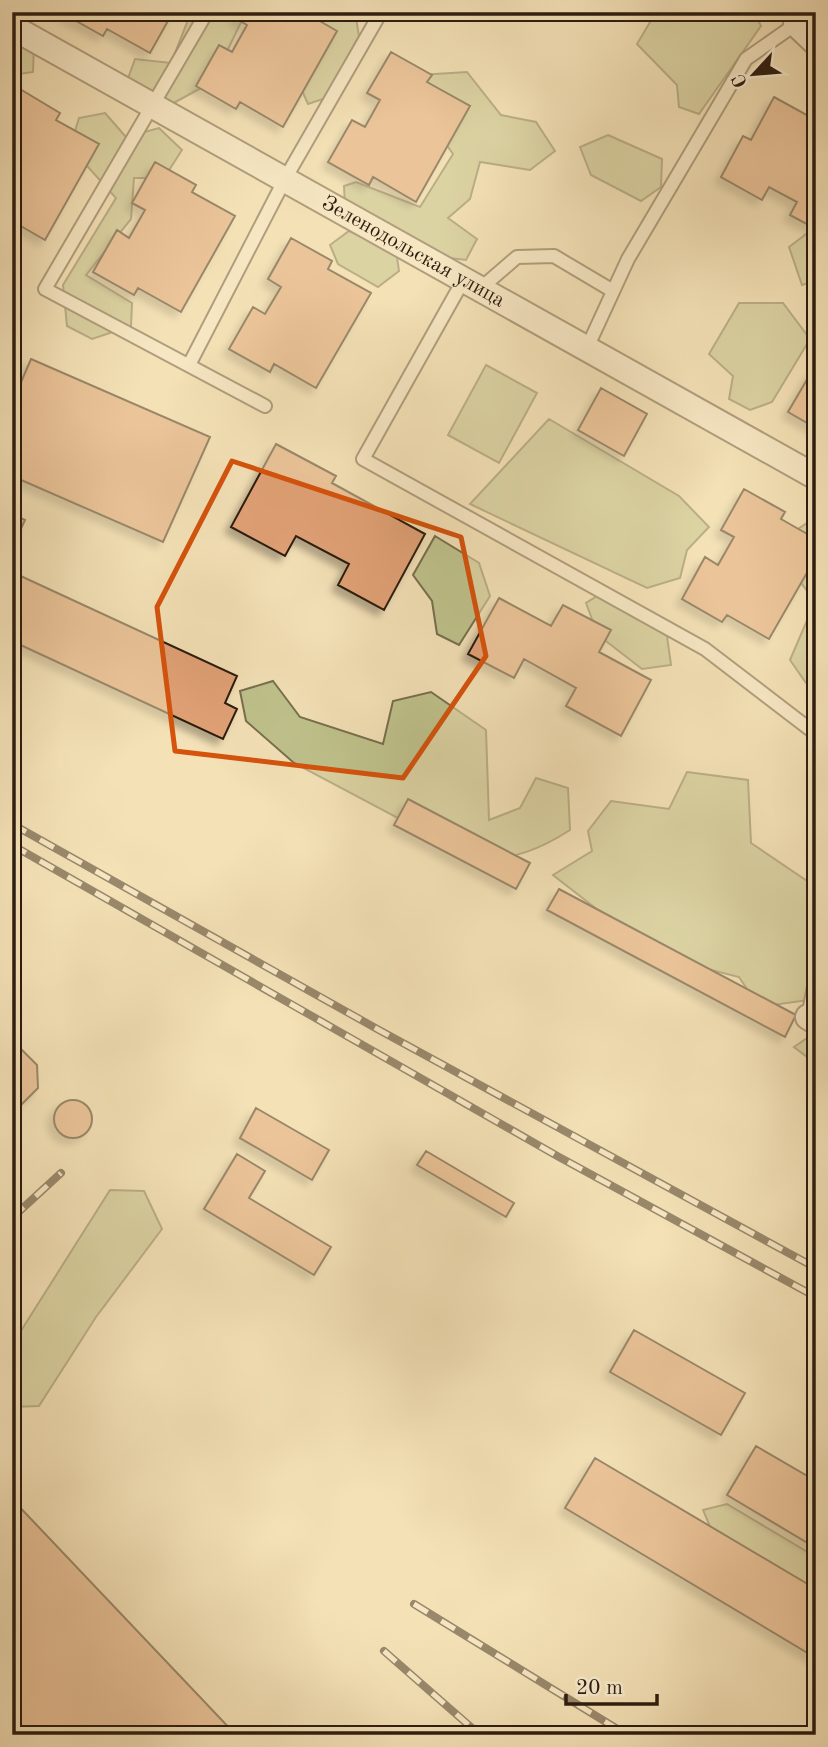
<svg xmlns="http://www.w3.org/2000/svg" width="828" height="1747" font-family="'Old Standard TT',serif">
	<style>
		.green { fill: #bfc28c; stroke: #766f4e; stroke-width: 2 }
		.building { fill: #e0a175; stroke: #2c1c10; stroke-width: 2; filter: url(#shadow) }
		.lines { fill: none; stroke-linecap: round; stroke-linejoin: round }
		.lane-casing { stroke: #5e4d3a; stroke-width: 16 }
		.street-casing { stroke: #5e4d3a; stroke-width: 28 }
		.lane { stroke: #f8ecd0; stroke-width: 12 }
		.street { stroke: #f8ecd0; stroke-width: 24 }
		.rail-casing { stroke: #2c1c10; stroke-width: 8 }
		.rail { stroke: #f8ecd0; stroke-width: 5; stroke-dasharray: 16; stroke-linecap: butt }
		.marked { fill: none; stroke: #d5530c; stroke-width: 5; stroke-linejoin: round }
		.labels { text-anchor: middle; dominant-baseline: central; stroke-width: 5; stroke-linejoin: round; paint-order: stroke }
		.street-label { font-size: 21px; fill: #2c1c10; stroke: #f8ecd0 }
	</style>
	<defs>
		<filter id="shadow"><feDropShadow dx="-6" dy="6" stdDeviation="3.5" flood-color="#0004"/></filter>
	</defs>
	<rect width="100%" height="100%" fill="#f4e1b7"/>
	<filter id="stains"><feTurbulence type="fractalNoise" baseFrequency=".00286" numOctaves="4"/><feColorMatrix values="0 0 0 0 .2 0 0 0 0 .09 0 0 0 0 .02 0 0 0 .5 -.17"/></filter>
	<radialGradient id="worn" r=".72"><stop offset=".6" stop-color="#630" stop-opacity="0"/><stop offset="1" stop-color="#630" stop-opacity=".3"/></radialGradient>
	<path class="green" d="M214,12H246L212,82L170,105L127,81L135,59L171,63L188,20Z
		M302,12H355L359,36L326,98L308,104L295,75Z
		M656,12H754L761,26L699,114L679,107L677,85L637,44Z
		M12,33L34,44L33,72L12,75Z
		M467,72L501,115L536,122L555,151L530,170L480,162L470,199L448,218L477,239L466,260L434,256L345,206L344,186L356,182L420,207L453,154L415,101L419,75Z
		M105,113L126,137L159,128L182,150L164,178H134L131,219L86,275L132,303L131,326L92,339L67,326L63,285L116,198L70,147L79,118Z
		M608,135L662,159L661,187L641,201L591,175L580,147Z
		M349,231L396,250L399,271L378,287L338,264L330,245Z
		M810,231L816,235V281L802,285L789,247Z
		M739,303H783L810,339L772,402L750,410L729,399L733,376L709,354Z
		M486,365L537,393L499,463L448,435Z
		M549,419L679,496L709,527L687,550L680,578L647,588L470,504Z
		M810,521L816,524V678L806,683L790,660L815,602L794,573L789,535Z
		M435,536L479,563L490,596L459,645L437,634L432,601L413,575Z
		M602,593L667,636L671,665L642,669L598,635L586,603Z
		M273,681L300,717L383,744L393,701L431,692L486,730L489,820L520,808L536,778L568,788L570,830C539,850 514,859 477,860L294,763L246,721L240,691Z
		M687,772L748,780L751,843L816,887L813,952L816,999L759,1007L739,977L657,956L553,875L592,851L588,831L611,801L669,809Z
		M816,1032V1064L794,1047Z
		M110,1190L144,1191L162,1229L96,1317L39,1406L12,1407V1345Z
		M727,1504L816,1557V1608L717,1543L703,1510Z"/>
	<path class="building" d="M173,12L150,53L107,29L103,36L62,13Z
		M238,12H304L337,31L283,127L240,102L236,109L196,86L219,45L232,52L247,25L235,18Z
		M391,52L432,75L427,82L470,106L416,202L373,177L369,185L328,162L352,120L365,127L380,100L367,93Z
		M20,89L60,113L56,120L99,144L45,240L12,221V102Z
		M774,97L816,120V229L790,215L797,202L769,187L762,200L721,177L743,136L751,140Z
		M155,162L196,185L192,192L235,216L181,312L138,288L134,295L93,272L117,230L129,238L145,210L132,203Z
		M291,238L332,261L328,269L371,293L316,388L274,364L270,372L229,349L253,307L265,314L281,287L268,279Z
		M31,359L210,437L163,542L12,476V403Z
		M812,371L816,373V428L788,412Z
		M601,388L647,414L624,456L578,430Z
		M276,444L336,476L332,483L425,534L384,610L338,585L349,564L296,536L285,556L231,527Z
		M744,489L785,512L781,519L816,539V557L769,639L727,615L722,622L682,599L705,557L718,565L734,537L721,530Z
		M12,514L25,520L12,548Z
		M12,572L237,676L225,703L237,709L223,739L12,641Z
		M499,598L551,626L563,605L611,630L599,652L651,680L621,736L566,706L576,688L524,659L514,678L468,654Z
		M408,799L530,863L516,889L394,825Z
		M559,889L796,1015L785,1037L547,910Z
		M12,1049H21L37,1065L38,1088L22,1104H12Z
		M54 1119a19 19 0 1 1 38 0a19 19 0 1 1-38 0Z
		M256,1108L329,1150L312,1180L240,1138Z
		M426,1151L514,1203L506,1217L417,1165Z
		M237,1154L265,1171L249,1198L331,1247L314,1275L204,1209Z
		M634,1330L745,1393L721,1435L610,1372Z
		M756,1446L816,1481V1548L727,1495Z
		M595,1458L816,1589V1658L565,1508Z
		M12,1499L236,1735H12Z"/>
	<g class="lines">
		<g class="lane-casing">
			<path id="lane" d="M207,12L45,289L265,406
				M464,279L363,459L705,649L816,734
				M481,288L517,257L554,256L613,291
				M587,348L628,259L746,59L796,24
				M189,365L285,179L381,12
				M808,1017L816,976"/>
		</g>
		<g class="street-casing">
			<g id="street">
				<path d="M801,12L796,24L816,43"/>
				<path id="s1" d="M12,27L816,477"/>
				<path d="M808,1017L816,1022"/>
			</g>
		</g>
		<use href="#lane" class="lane"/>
		<use href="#street" class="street"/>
		<g class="rail-casing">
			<path id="rail" d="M12,824L379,1030L816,1268
				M12,845L559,1157L816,1297
				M12,1218L61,1173
				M414,1604L627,1735
				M384,1651L480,1735"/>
		</g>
		<use href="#rail" class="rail"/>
	</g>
	<path d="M0 0H828V1747H0ZM232,461L461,537L486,656L403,778L175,751L157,607Z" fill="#f4e1b7" fill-opacity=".55" fill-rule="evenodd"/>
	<path class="marked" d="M232,461L461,537L486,656L403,778L175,751L157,607Z"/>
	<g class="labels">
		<g class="street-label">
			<text stroke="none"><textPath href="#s1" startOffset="460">Зеленодольская улица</textPath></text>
		</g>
	</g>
	<rect width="828" height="1747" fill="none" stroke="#f4e1b7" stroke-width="42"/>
	<rect x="14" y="14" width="800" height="1719" fill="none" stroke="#2c1c10" stroke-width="3.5"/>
	<rect x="21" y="21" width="786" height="1705" fill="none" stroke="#2c1c10" stroke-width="2"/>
	<g transform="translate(754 74) rotate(244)" stroke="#f8ecd0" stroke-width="5" paint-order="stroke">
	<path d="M0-5L12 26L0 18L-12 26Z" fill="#2c1c10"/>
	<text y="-10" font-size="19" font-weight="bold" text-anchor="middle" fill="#2c1c10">С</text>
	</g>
	<path d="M566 1694v10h91v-10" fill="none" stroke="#2c1c10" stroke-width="3.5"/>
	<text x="576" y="1694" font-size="21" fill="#2c1c10" stroke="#f8ecd0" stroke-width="5" paint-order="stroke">20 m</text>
	<rect width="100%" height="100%" filter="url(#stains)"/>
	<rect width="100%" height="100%" fill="url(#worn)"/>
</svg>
